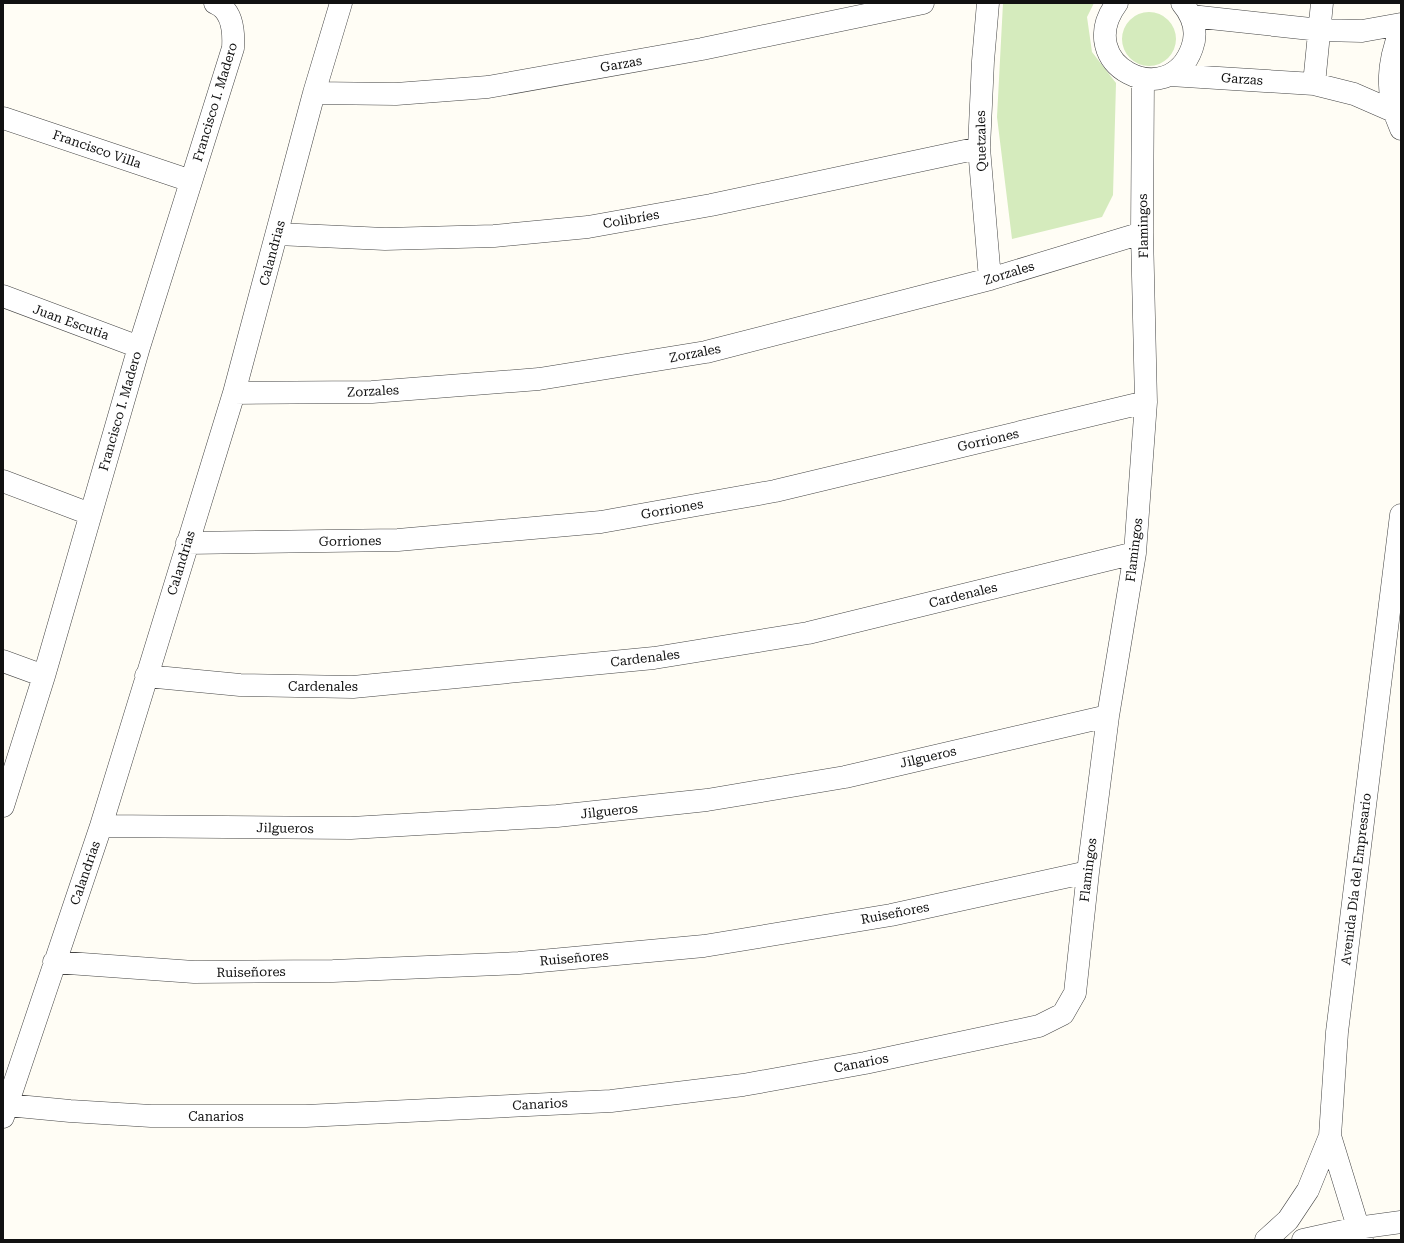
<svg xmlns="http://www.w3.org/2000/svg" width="1404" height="1243" font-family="'Roboto Serif',serif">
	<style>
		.green { fill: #d5ebbd }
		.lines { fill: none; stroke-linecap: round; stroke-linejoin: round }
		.minor-casing { stroke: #444; stroke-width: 23 }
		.minor { stroke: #fff; stroke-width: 22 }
		.labels { text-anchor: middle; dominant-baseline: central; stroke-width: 4; stroke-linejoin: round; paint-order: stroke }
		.street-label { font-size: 13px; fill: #111; stroke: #fff }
	</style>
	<rect width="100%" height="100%" fill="#fffdf5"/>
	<path class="green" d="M1003,3H1094L1087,17L1092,52L1116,83L1113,195L1102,217L1012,239L997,117Z
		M1122 39a27 27 0 1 1 54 0a27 27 0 1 1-54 0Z"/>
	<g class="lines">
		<g class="minor-casing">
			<path id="minor" d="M988,3L983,61L979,148L990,279
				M1117,3C1071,65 1169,113 1192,48C1198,32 1193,16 1182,3
				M1191,16L1320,30L1362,31L1401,24
				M1401,29C1387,64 1385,94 1401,129
				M1170,75L1314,84L1354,94L1393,111
				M1314,84L1322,3
				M314,93L396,94L488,87L702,49L923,3
				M3,118L191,181
				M277,234L385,239L494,236L588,227L711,205L979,148
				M3,296L139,347
				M234,393L372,392L539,379L706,352L990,279L1142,233
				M3,481L90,514
				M187,543L398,540L601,522L775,491L1146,402
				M3,661L44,676
				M146,676L240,685L353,687L654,658L808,633L1135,553
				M3,806L44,676L139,347L233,48C234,32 233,10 215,3
				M101,826L351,828L557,816L707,800L845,777L1108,716
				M54,962L194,972L333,971L519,963L704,946L891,915L1088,872
				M7,1105L70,1111L151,1116H306L611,1101L743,1085L865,1063L1039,1026L1063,1014L1075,993L1088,872L1108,716L1135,553L1146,402L1142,233L1143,79
				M3,1117L101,826L234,393L314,93L341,3
				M1266,1240L1288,1220L1308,1190L1330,1136
				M1303,1240L1357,1228L1401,1222
				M1362,1240L1330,1136L1337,1032L1401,515"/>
		</g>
		<use href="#minor" class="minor"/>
	</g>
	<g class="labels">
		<g class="street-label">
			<text transform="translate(621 64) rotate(-10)">Garzas</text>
			<text transform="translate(1242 79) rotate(4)">Garzas</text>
			<text transform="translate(215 102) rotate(-73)">Francisco I. Madero</text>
			<text transform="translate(981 141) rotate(-91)">Quetzales</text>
			<text transform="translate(97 149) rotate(19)">Francisco Villa</text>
			<text transform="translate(631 219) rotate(-10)">Colibríes</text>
			<text transform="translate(1143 226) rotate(-91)">Flamingos</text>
			<text transform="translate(272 253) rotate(-75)">Calandrias</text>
			<text transform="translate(1009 273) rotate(-17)">Zorzales</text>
			<text transform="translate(71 322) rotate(20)">Juan Escutia</text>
			<text transform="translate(695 353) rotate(-11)">Zorzales</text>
			<text transform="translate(373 391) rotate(-3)">Zorzales</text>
			<text transform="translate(120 411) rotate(-74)">Francisco I. Madero</text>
			<text transform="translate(988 440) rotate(-13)">Gorriones</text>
			<text transform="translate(672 509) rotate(-10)">Gorriones</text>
			<text transform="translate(350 541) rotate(-1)">Gorriones</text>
			<text transform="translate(1134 550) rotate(-83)">Flamingos</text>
			<text transform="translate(181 563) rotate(-73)">Calandrias</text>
			<text transform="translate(963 595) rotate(-14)">Cardenales</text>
			<text transform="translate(645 658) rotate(-7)">Cardenales</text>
			<text x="323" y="686">Cardenales</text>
			<text transform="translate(928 757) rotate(-13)">Jilgueros</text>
			<text transform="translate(609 811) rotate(-6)">Jilgueros</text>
			<text transform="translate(285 828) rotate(1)">Jilgueros</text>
			<text transform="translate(1088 870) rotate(-83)">Flamingos</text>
			<text transform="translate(85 873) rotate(-71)">Calandrias</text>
			<text transform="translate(1356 879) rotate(-83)">Avenida Día del Empresario</text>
			<text transform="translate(895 913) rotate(-11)">Ruiseñores</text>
			<text transform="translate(574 958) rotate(-5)">Ruiseñores</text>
			<text transform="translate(251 972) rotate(-1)">Ruiseñores</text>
			<text transform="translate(861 1063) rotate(-11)">Canarios</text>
			<text transform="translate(540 1104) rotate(-3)">Canarios</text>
			<text x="216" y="1116">Canarios</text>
		</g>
	</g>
	<rect width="1404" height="1243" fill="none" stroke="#111111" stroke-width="8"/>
</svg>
